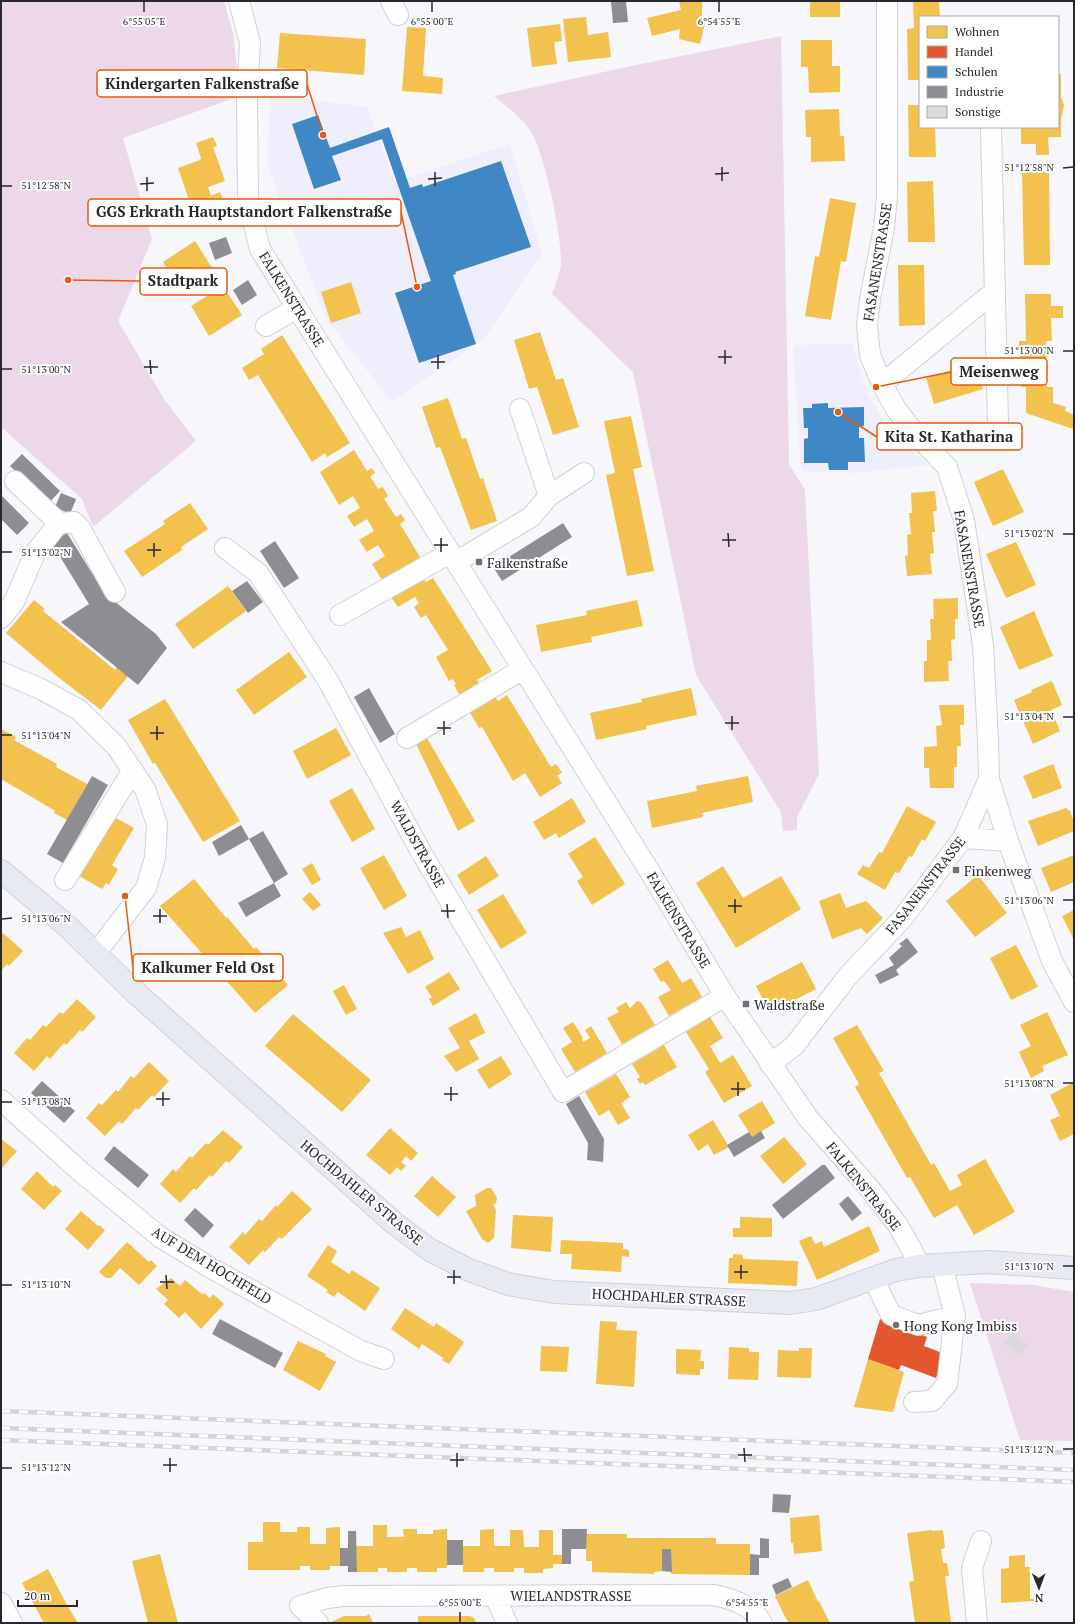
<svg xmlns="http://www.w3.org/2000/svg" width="1075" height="1624" font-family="'PT Serif',serif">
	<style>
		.built { fill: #efeefc }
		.green { fill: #ecd8e8 }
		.homes { fill: #f2c14e }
		.shops { fill: #e4572e }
		.schools { fill: #3f88c5 }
		.industry { fill: #8d8d92 }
		.building { fill: #dcdadf }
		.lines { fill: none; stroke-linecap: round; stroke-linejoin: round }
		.minor-casing { stroke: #d0d0d5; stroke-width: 22 }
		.major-casing { stroke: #d1d1d4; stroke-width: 24 }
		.minor { stroke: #fefefe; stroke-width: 20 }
		.major { stroke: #e7eaf2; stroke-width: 22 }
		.rail-casing { stroke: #d4d4d6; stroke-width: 4.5 }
		.rail { stroke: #fff; stroke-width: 3; stroke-dasharray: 9; stroke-linecap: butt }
		.ticks { fill: none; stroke: #29282e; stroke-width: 1.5 }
		.poi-dot { fill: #717076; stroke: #fff; stroke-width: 1.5 }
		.labels { text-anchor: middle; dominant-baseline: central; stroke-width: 4; stroke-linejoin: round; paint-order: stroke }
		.street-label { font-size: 14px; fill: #29282e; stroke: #fff }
		.poi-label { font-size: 14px; fill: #29282e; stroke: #fff; text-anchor: start }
		.ticks-label { font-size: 10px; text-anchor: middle; fill: #29282e; stroke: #fff; stroke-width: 4; stroke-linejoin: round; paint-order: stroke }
		.leader { fill: none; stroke: #e8590c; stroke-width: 1.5 }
		.callout-dot { fill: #e8590c; stroke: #fff; stroke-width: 1.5 }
		.callout { fill: #fff; stroke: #e8590c; stroke-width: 1.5 }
		.callout-label { font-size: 15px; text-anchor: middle; font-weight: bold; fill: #29282e }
	</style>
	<rect width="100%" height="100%" fill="#f6f6fb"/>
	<path class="built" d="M271,94L367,107L394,182L510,144L542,254L485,338L392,402L327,320L267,164Z
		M852,344L868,395L888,430L927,465L852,473L801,471L793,345Z"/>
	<path class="green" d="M1,1H224L233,33L237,68L231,99L123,138L152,239L118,321L164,399L196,441L93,527L82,499L1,427Z
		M781,36L789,464L805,490L819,774L797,817V830L783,831L781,812L696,675L633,372L552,294C555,285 560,274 561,264C562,237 545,153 530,130C520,116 507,107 494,96L636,65Z
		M970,1283L1033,1285L1074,1292V1441L1020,1440Z"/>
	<path class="homes" d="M679,1H702V18L706,19L700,44L679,39L680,29L652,36L647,18L681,10Z
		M810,1H840V17H810Z
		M913,1H939L940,17H920V80H908L907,29L914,28Z
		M586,17L588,35L608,32L611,57L568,62L563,19Z
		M560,24L562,41L554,42L557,64L532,67L527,28Z
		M407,27L426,28L423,76L443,78L442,94L402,91Z
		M280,33L366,39L364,75L277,68Z
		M801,40H832V66H840V92L809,93L808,67H801Z
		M1058,74H1061V97L1064,105L1061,119V137H1048L1049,155H1036V144H1021V127H1058Z
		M908,105H920V127H935L936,157H909Z
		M839,109L840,136H844L845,161L811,162V137H806L805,110Z
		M213,137L217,146L213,147L225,181L208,187L211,196L220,192L229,216L208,223L200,199L190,203L178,168L200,160L201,158L196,143Z
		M1022,172H1049L1050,265H1024Z
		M933,181L935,242H908L907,182Z
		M830,198L856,203L846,262L841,261L831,320L805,316L815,256L819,257Z
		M195,241L214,271L181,291L163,262Z
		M898,265H924L925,325L899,326Z
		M351,282L361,313L331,323L321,292Z
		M223,286L242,315L209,336L191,306Z
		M1025,294H1051V306H1063V318H1051L1052,341H1046L1047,387H1053V403L1066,407L1065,411L1074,415L1073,429L1026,413V387H1021L1019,341H1026Z
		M540,332L556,380L563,378L579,427L553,435L537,387L529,389L514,340Z
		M282,335L350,443L327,457L325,453L312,462L258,375L249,380L242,368L264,354L261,349Z
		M975,363L983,389L934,404L926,378Z
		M448,398L462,439L466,438L480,479L483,478L497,521L471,530L440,447L436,448L422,407Z
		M631,416L642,467L633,469L654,571L627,576L606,475L615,473L604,421Z
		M354,450L367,471L372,468L375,473L370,476L378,489L383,487L388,496L384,499L396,517L401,514L405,520L400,524L420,557L382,580L372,564L385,556L378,545L367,552L359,540L374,531L367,519L354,527L347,516L360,508L353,496L339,505L320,472Z
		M1003,469L1024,512L993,526L974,482Z
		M935,491L937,511H933L935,532H932L934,553L930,554L932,574L907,576L905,556L908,555L907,535L911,534L909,513H912L911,493Z
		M190,503L208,529L181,547L182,550L142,577L124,551L165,524L163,521Z
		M1016,542L1036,585L1006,598L986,554Z
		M422,577L426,582L433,578L492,671L477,680L480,686L461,698L454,685L456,684L453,679L449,681L436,657L448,650L426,615L421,618L414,607L419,603L415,597L398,607L391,597Z
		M228,586L246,611L193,649L175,624Z
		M958,598V619H955V639L951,640L952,661H948L949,681L924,682V661H927V640H931L930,619H934L933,599Z
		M34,600L45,609L43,611L115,670L117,667L128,676L101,710L58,677L6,633Z
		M637,600L643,626L591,637L592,642L541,652L536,625L587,615L586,611Z
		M1034,611L1053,656L1019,670L1000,627Z
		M289,652L307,677L254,715L236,690Z
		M1052,681L1062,705L1051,710L1060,731L1033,744L1014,700L1032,692L1031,690Z
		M691,688L697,715L646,726L647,729L596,740L590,713L642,702L641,699Z
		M494,695L498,701L507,695L551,767L556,764L562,772L557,776L562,783L540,797L525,773L513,781L482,727L479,728L469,711Z
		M165,699L240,821L203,842L155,763L153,764L128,720Z
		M939,705H964V725H960L961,746H957V767H954V788H930L929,768H924V747L937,746L936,726L942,725Z
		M336,728L351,755L307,779L293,751Z
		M1,729L16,737L14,740L57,764L56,767L87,784L67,820L54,813L55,811L37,800L1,779Z
		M427,738L475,821L458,831L416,744Z
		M1053,764L1062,788L1033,799L1023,776Z
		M748,776L753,802L702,813L703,817L652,828L647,801L697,791L696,786Z
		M352,788L375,829L352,842L329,801Z
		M572,798L586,822L559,838L556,833L544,840L533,822Z
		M907,806L936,822L925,841L922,839L912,857L909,856L899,873L895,872L885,890L857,874L863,865L869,868L879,852L882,853Z
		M1066,808L1070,811L1074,822V831L1038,846L1028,821Z
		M114,817L134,828L112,865L118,869L109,885L106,883L102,889L79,876Z
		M595,837L625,884L592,905L577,881L583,877L568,854Z
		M384,855L407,896L384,910L360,868Z
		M1074,855V882L1051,892L1041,868Z
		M486,856L499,876L469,895L457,875Z
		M312,863L321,880L312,885L302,869Z
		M723,866L743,898L781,876L801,909L736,948L696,883Z
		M978,875L1007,913L975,937L946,901Z
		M194,879L226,918L227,917L254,949L256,947L288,985L255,1013L160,906Z
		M310,892L321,905L313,911L302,899Z
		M840,893L846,908L866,901L883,918L867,934L861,928L832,939L819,901Z
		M503,894L527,933L501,949L477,910Z
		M1074,910V938H1073L1062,916Z
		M401,927L406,937L420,930L434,959L408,974L383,933Z
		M3,933L23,951L9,966L7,964L1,971V934Z
		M1016,945L1038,987L1011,1000L990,958Z
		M668,960L682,983L691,978L702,997L669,1016L658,997L671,990L664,981L661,982L653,969Z
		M802,962L816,989L770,1013L756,986Z
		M449,972L460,989L433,1006L429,999L432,997L425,987Z
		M344,985L357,1009L346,1015L333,991Z
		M77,999L96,1017L82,1032L80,1030L66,1045L64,1043L50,1059L47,1056L34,1071L14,1053L27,1038L30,1040L43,1025L46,1027L60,1012L63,1014Z
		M637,1001L641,1002L655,1025L622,1044L607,1018L619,1012L616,1008L626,1002L630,1008Z
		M1047,1012L1068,1055L1042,1066L1044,1071L1031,1078L1019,1052L1031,1046L1020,1025Z
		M476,1013L485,1033L469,1041L479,1059L456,1072L444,1056L460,1048L448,1028Z
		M293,1014L371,1080L342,1112L265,1046Z
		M710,1017L723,1038L710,1046L720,1063L733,1055L752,1086L724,1103L705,1072L709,1069L686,1032Z
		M573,1022L583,1038L582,1039L583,1042L590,1038L585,1030L591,1026L607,1053L575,1072L561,1049L572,1042L563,1028Z
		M857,1025L884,1071L879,1073L931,1165L934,1163L950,1191L962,1185L957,1175L985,1159L1015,1212L974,1235L957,1205L934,1218L910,1177L907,1178L855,1087L859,1084L833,1038Z
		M664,1045L677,1067L645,1085L643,1082L640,1084L637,1079L640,1077L632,1064Z
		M501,1056L512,1074L489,1089L477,1070Z
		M149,1062L169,1081L154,1097L152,1095L138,1110L136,1108L122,1124L119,1121L105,1136L86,1118L99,1103L102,1105L116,1090L118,1092L131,1076L134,1078Z
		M616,1074L630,1097L621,1103L630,1118L618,1125L609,1110L599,1116L585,1092Z
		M1074,1082V1134L1060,1141L1050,1120L1060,1116L1050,1095Z
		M762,1101L775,1123L752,1137L738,1115Z
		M713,1120L729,1147L714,1155L708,1144L698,1151L688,1135Z
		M390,1128L418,1153L411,1161L406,1156L401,1162L406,1166L401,1171L397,1167L390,1175L366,1155Z
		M223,1130L243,1147L229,1163L226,1161L212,1177L210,1175L196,1190L194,1188L180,1203L160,1184L173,1169L176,1172L190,1156L192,1158L206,1143L208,1145Z
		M784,1137L807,1164L783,1184L760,1156Z
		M1,1139L17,1151L1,1169Z
		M37,1171L53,1187L55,1185L62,1191L44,1210L21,1189Z
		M432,1176L456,1197L438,1217L414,1196Z
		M487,1188H491L497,1198L496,1203L493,1205L496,1210L494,1238L488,1243L482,1239L466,1211L476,1206L475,1195Z
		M292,1191L312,1209L282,1239L279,1237L265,1252L263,1250L249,1265L229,1247L243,1232L245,1235L259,1219L262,1221L276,1205L277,1207Z
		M81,1211L98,1226L99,1225L105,1230L88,1250L65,1229Z
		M513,1215L553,1217L551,1252L511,1248Z
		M740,1217L772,1218V1237H733V1228H740Z
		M869,1226L880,1251L817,1280L799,1241L811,1236L815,1244L822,1241L824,1247Z
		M561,1240L623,1243V1249L629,1250V1257L622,1256L621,1272L571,1269L572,1254H560Z
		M127,1242L149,1262L151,1260L157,1266L139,1285L120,1268L111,1278H106L99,1272Z
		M328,1245L337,1251L331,1262L349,1274L352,1270L380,1288L365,1311L338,1292L334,1297L326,1292L328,1290L307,1276Z
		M733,1254L743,1255V1259L798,1261L797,1286L728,1283L729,1258H733Z
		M171,1278L180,1286L185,1280L202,1294L204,1293L210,1298L213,1294L224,1304L201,1329L185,1312L179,1318L164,1304L168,1300L156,1289Z
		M405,1308L434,1327L436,1323L464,1342L449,1364L442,1360L443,1358L422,1344L419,1349L391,1329Z
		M600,1321L617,1322L616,1330L637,1331L634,1387L596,1384Z
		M298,1341L326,1354L325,1356L336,1362L320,1391L283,1370Z
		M541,1346L569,1347L567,1372L540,1371Z
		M729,1347L749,1348V1352H759L758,1380L728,1379Z
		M799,1348H812L811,1378L777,1377L778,1350L799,1351Z
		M676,1349L701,1350L700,1361H704V1369H700V1375L676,1374Z
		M868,1359L904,1372L893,1412L854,1407Z
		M819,1515L822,1551L794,1554L793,1543H791L790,1518Z
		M263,1522H280V1532H297V1527H310V1544H326V1528L340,1527V1566H330V1570H310V1566H300V1570H248V1542H263Z
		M373,1525H387V1537H404L403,1529H417V1534H433V1530L447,1529V1568H437V1572H417V1568H407V1572H387V1568H378V1572H357L356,1546H373Z
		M494,1529V1546H510V1530H523L524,1547H539V1530H553V1555H562V1564H553V1568L543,1569V1573H524V1568H514V1572H494V1568H484V1572H463V1546H480V1530Z
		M932,1530V1531L943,1530L945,1548L941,1549L943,1563H947L949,1576H945L951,1623H915L909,1582L914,1581L907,1533Z
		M586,1534H627V1538H716V1544H750V1575L671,1574V1549H662V1571L654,1572V1574L592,1572V1561H586Z
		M160,1554L170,1593L178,1623H148L142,1600L132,1561Z
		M1025,1555V1567H1030V1599H1034V1601L1001,1603V1569L1009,1568V1556Z
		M48,1569L67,1605L78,1623H44L22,1583Z
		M808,1580L818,1602L819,1601L830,1623H789L785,1617L775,1596Z
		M369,1614L373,1623H329L344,1616H366Z
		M418,1616H470L474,1618L476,1623H418Z"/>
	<path class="shops" d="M880,1319L927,1337L924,1346L945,1354L936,1378L901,1365L899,1370L868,1359Z"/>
	<path class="schools" d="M318,115L330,148L389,127L410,188L422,184L423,187L501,161L531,247L455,272L456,274L453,275L476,344L419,363L395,293L431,281L382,139L332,156L341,180L314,189L292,124Z
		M828,403V408L864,407V426L859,427V438H864L865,462H848V470H829L828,463H804V439L808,438V428H804L803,408H812V404Z"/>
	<path class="industry" d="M611,1H626L628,22L613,23Z
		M226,237L232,253L215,260L209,243Z
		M248,280L257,295L242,305L233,290Z
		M22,454L60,491L49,503L10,466Z
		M61,493L76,499L70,514L55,507Z
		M1,495L29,523L17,535L1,519Z
		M563,523L572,537L502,581L493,567Z
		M67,533L105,594L156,634L167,648L138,685L61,622L89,604L51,542Z
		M275,541L299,578L284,588L260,551Z
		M247,581L263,602L248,613L232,591Z
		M369,688L395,734L380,743L354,697Z
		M92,776L108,785L63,863L47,854Z
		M241,825L249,839L219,856L212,842Z
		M263,831L288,874L274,883L249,839Z
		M274,883L281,896L246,917L238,903Z
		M907,938L918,952L896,970L899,975L880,984L875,975L894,965L889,958L902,946L899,944Z
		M42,1081L75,1111L64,1123L31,1093Z
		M579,1096L604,1139L603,1162L587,1160L588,1143L566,1104Z
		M761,1131L765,1138L734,1157L727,1145L749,1132L752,1137Z
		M114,1146L149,1175L138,1188L104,1159Z
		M822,1165H825L835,1178L783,1219L772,1205Z
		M848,1196L862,1213L852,1221L839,1204Z
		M195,1208L214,1225L203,1238L184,1220Z
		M220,1319L283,1353L275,1368L212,1334Z
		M773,1494L791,1495L789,1513L772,1512Z
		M562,1529H587L586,1549H571V1564H562Z
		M348,1531H356L357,1572H348V1566H340V1548H348Z
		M760,1538L769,1539V1558H759V1575H750V1554L760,1555Z
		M447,1540H463V1565H447Z
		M662,1549H671L672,1572L662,1571Z
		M788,1578L792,1587L776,1595L772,1585Z"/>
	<path class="building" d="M1013,1332L1028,1345L1019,1356L1004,1343Z"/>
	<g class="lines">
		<g class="minor-casing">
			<path id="minor" d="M239,1L250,43L247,98L248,201L260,249L650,872L725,996L808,1118L870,1189L897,1224L912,1250L919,1266
				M391,1L398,15
				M991,127L998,424
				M266,326L297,308
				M882,384L995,291
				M520,409L549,496
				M15,481L59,523
				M225,548L258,573L327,679L421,852L563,1092L725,996
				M456,562L531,517L549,496L584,473
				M340,615L450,553
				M1,618L14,602L35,553L59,523L74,522L80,528L115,592
				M1,672L41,689L79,710L116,746L145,789L157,824L155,858L146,888L95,954
				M407,738L523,669
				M989,779L1008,841L1052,961L1074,1002
				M963,838L1008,841
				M65,880L133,770
				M770,1064L794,1046L848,976L902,919L963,838L989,779L988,741L983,645L964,520L947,467L912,430L896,409L882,384L870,355L867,325L870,299L884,228L887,196V1
				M1,1100L81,1172L160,1237L211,1268L361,1351L384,1359
				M873,1278L891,1315L918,1325L955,1316
				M914,1402L932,1401L947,1384L955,1316L942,1265
				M495,1596L507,1623
				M1,1603L12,1623
				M300,1606L327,1598L343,1596L714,1595C735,1600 750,1604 762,1623
				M300,1606L318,1623
				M977,1623L972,1568L981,1541"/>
		</g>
		<g class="major-casing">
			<path id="major" d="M1,871L66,925L136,993L394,1223L430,1250L469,1270L508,1284L554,1292L789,1303L816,1299L896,1270L919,1266L987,1262L1074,1268"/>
		</g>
		<use href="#minor" class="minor"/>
		<use href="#major" class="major"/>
		<g class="rail-casing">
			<path id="rail" d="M1,1411L1074,1453
				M1,1428L1074,1470
				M1,1440L1074,1482"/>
		</g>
		<use href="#rail" class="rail"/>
	</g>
	<path class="ticks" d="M144,2V12M432,2V12M719,2V12M722,167V181M1063,168L1073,167M435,172V186M715,174L729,173M147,177V191M428,179L442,178M140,184L154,183M2,186H12M725,350V364M1063,351H1073M438,355V369M718,357H732M150,360L151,374M431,362H445M144,367H158M2,369H12M728,533L729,547M1063,534H1073M441,538V552M722,540H736M154,543V557M434,545H448M147,550H161M2,552H12M732,716V730M1063,717H1073M444,721V735M725,723H739M157,726V740M437,728H451M150,733H164M2,735H12M735,899V913M1063,900H1073M447,904L448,918M728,906H742M160,909V923M441,911H455M153,916H167M2,919L12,918M738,1082V1096M1063,1083H1073M451,1087V1101M731,1089H745M163,1092V1106M444,1094H458M156,1099H170M2,1102H12M741,1265V1279M1063,1266H1073M454,1270V1284M734,1272H748M166,1275L167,1289M447,1277H461M160,1282H174M2,1285H12M744,1448L745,1462M1063,1449H1073M457,1453V1467M738,1455H752M170,1458V1472M450,1460H464M163,1465H177M2,1468H12M460,1612V1622M747,1612V1622"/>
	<g class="poi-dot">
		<rect x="475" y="558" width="8" height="8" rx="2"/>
		<rect x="952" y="866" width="8" height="8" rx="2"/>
		<rect x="742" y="1000" width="8" height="8" rx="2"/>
		<circle cx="896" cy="1325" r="4"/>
	</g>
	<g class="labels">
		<g class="street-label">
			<text transform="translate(877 262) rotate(-81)">FASANENSTRASSE</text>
			<text transform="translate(292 299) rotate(58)">FALKENSTRASSE</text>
			<text transform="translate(970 569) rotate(80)">FASANENSTRASSE</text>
			<text transform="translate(418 844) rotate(61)">WALDSTRASSE</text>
			<text transform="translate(925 885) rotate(-52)">FASANENSTRASSE</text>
			<text transform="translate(679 920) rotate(59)">FALKENSTRASSE</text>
			<text transform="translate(864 1186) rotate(51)">FALKENSTRASSE</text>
			<text transform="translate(362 1192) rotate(40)">HOCHDAHLER STRASSE</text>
			<text transform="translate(212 1265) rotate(31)">AUF DEM HOCHFELD</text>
			<text transform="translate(669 1297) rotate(3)">HOCHDAHLER STRASSE</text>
			<text x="571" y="1595">WIELANDSTRASSE</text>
		</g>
		<g class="poi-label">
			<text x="487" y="562">Falkenstraße</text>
			<text x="964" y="870">Finkenweg</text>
			<text x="754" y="1004">Waldstraße</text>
			<text x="904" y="1325">Hong Kong Imbiss</text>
		</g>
	</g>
	<g class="ticks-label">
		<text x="144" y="25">6°55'05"E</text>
		<text x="432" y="25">6°55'00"E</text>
		<text x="719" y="25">6°54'55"E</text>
		<text x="1029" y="171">51°12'58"N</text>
		<text x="46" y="189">51°12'58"N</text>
		<text x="1029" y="354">51°13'00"N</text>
		<text x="46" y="373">51°13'00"N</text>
		<text x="1029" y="537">51°13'02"N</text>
		<text x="46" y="556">51°13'02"N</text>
		<text x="1029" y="720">51°13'04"N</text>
		<text x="46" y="739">51°13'04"N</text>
		<text x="1029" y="904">51°13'06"N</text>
		<text x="46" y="922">51°13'06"N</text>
		<text x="1029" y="1087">51°13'08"N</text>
		<text x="46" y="1105">51°13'08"N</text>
		<text x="1029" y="1270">51°13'10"N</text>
		<text x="46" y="1288">51°13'10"N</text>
		<text x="1029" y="1453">51°13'12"N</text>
		<text x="46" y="1471">51°13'12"N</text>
		<text x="460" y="1606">6°55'00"E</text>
		<text x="747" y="1606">6°54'55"E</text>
	</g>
	<path class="leader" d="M323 135L307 84M417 287L401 212M68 280L140 281M876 387L951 372M838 412L877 437M125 896L133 967"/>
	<g class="callout-dot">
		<circle cx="323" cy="135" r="4"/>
		<circle cx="417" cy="287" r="4"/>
		<circle cx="68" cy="280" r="4"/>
		<circle cx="876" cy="387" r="4"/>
		<circle cx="838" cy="412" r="4"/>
		<circle cx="125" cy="896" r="4"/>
	</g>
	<g class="callout">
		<rect x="97" y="70" width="210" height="27" rx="4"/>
		<rect x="88" y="199" width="313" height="27" rx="4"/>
		<rect x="140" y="268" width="87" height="27" rx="4"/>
		<rect x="951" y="358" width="96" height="27" rx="4"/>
		<rect x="877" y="423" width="145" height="27" rx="4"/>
		<rect x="133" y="954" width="150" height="27" rx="4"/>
	</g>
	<g class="callout-label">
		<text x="202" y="89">Kindergarten Falkenstraße</text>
		<text x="244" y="217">GGS Erkrath Hauptstandort Falkenstraße</text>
		<text x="183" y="286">Stadtpark</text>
		<text x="999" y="377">Meisenweg</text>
		<text x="949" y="442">Kita St. Katharina</text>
		<text x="208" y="973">Kalkumer Feld Ost</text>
	</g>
	<rect width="1075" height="1624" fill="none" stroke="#29282e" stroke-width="4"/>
	<rect x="919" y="16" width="140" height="112" fill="#ffffff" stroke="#a9a9ab"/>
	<rect x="927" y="26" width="20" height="12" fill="#f2c14e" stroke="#a9a9ab"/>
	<text x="955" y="36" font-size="12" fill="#29282e">Wohnen</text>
	<rect x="927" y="46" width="20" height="12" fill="#e4572e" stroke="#a9a9ab"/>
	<text x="955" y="56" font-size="12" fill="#29282e">Handel</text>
	<rect x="927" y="66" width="20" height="12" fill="#3f88c5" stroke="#a9a9ab"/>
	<text x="955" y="76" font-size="12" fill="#29282e">Schulen</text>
	<rect x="927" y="86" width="20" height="12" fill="#8d8d92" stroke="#a9a9ab"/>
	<text x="955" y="96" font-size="12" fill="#29282e">Industrie</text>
	<rect x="927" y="106" width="20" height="12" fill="#dcdadf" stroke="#a9a9ab"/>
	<text x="955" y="116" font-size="12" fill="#29282e">Sonstige</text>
	<g transform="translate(1039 1588) rotate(179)" stroke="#ffffff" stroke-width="3" paint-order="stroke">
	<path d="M0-3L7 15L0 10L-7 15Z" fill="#29282e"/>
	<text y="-6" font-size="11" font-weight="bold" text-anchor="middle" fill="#29282e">N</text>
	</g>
	<path d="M18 1600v6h59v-6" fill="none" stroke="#29282e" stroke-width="2"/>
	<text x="24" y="1600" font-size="12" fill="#29282e" stroke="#ffffff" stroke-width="3" paint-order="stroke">20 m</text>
</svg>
